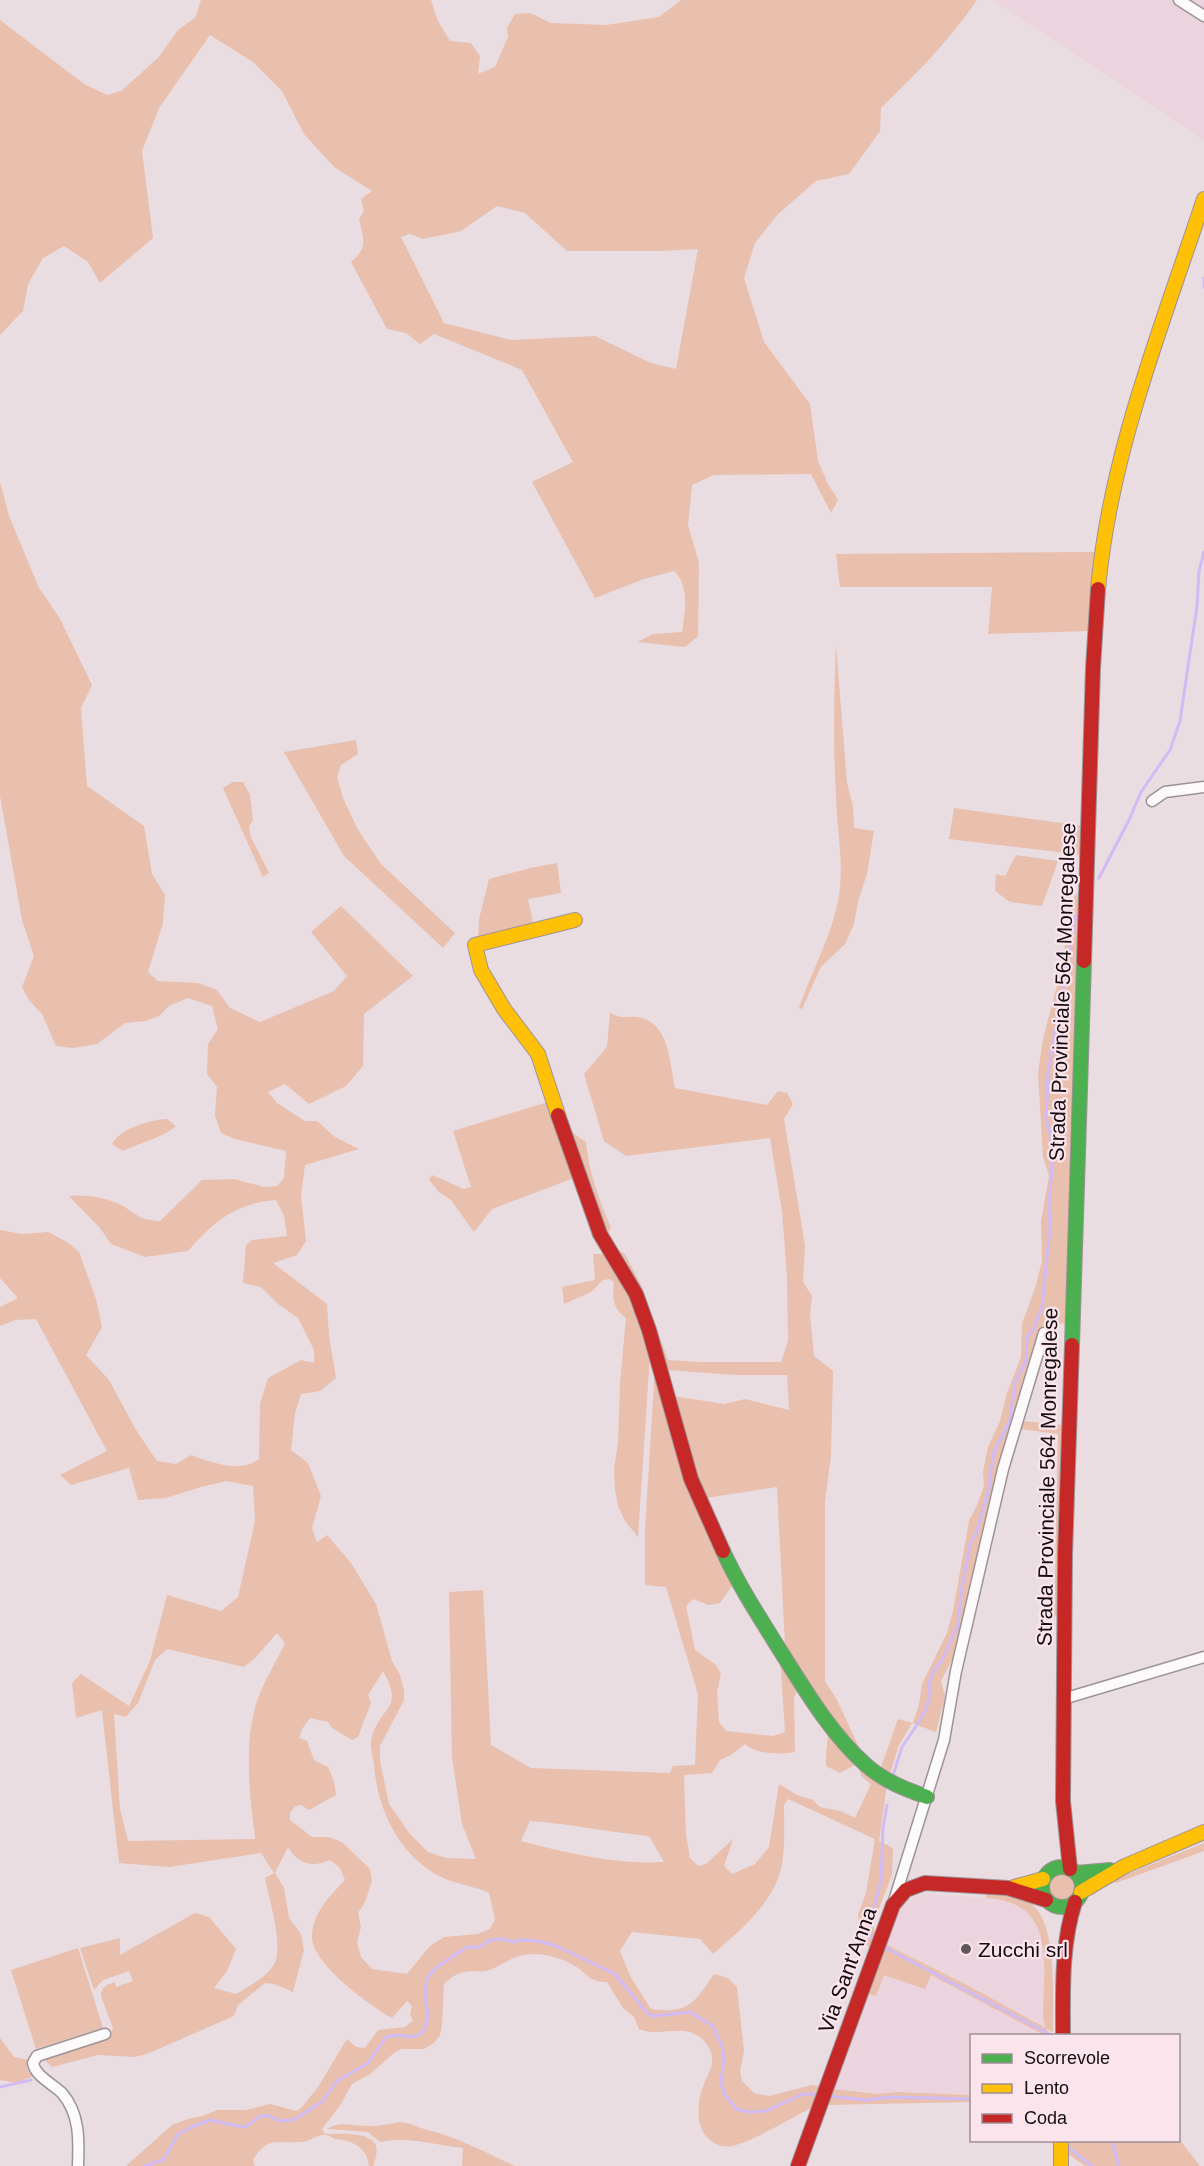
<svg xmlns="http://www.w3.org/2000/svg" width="1204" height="2166" font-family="Arial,sans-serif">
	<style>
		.built { fill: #ebd4dd }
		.green { fill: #e9bfae; fill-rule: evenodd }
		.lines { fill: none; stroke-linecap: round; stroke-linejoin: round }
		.stream { stroke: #d1bbf4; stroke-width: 3 }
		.street-casing { stroke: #9d9397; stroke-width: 13 }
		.fast-casing { stroke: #9d9397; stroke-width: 16 }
		.slow-casing { stroke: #9d9397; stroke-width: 16 }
		.jam-casing { stroke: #9d9397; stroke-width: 16 }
		.street { stroke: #fcfafa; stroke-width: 10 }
		.fast { stroke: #4caf50; stroke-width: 14 }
		.slow { stroke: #ffc107; stroke-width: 14 }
		.jam { stroke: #c62828; stroke-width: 14 }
		.poi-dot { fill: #5f5659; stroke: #fce4ed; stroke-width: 2 }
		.labels { text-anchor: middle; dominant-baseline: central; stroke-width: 4.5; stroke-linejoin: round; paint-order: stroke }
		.street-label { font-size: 21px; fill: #140d10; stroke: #fce4ed }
		.poi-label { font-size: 21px; fill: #140d10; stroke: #fce4ed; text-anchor: start }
	</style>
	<rect width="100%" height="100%" fill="#e9dde1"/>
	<path class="built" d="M992,0H1204V140Z
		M925,1894L1003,1899L1023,1908L1034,1918L1040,1932L1043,1946L1047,2035L972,2036L971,2095L897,2092L880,2094L831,2089L900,1907L916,1896Z"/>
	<path class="green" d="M201,0H431L438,21L450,41L471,43L480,56L478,74L495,67L508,37L507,28L515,14L530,13L551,23L606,25L659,17L681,0H977C949,41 916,74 881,108L880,131L849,174L816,181L778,214L755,243L744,278L764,342L810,404L818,461L828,484L838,500L831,513L811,474L714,475L692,485L688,525L699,563L698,636L685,647L637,642L653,634L682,632C685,612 690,586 674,571L644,579L595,598L532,482L573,462L522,370L434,334L420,344L406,333L387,329L351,262C368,248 364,239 359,219L364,211L361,199L372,191L334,167L304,134L282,91L253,62L210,35L159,108L142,151L153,238L100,283L88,262L64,246L43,258L28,284L23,311L0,335V20L84,84L107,95L121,91L159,57L178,30L195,18ZM497,206L525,213L567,251H663L698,249L676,369L651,363L595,336L511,340L444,323L401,237L410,234L423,239L461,231Z
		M0,482L9,516L39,588L59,617L92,685L81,708L87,786L144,826L152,874L165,895L163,923L148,972L158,981L198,983L217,990L230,1008L260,1022L334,991L347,976L311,932L341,906L413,976L364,1014L363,1066L346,1086L309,1104L285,1084L268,1092L277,1103L305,1121H317L335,1137L359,1149L305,1165L301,1196L306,1241L297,1255L273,1263L327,1304L329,1336L336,1378L320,1391L301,1394L295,1413L291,1450L308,1463L321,1496L312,1528L317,1542L327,1535L351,1563L376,1604L392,1661L400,1675L404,1690V1700L380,1746V1761L389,1804L410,1834L428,1852L446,1858L476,1859L462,1824L452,1757L449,1592L483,1590L491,1745L531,1768L670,1773L673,1766L695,1765L698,1694L666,1587L645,1585V1530L655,1367L734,1583L720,1603L709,1605L693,1599L686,1606L695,1650L716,1665L721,1674L717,1692L719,1722L726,1731L773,1736L785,1732L780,1658L799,1687L794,1698L795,1752C781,1755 755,1754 745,1744L731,1755L720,1760L712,1773L684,1775L686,1835L690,1858L698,1866L706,1864L733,1839L724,1866L732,1874L755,1864L769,1847L779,1784L797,1795L813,1800L820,1807L840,1811L855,1818L871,1784L862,1777L857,1764L840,1773L826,1766V1753L829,1729L887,1785L879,1841L893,1848L892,1875L873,1924L875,1932L872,1948L866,1945L860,1936L858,1915L866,1893L875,1839L788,1799L784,1805C784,1822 785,1840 783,1857C779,1899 743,1928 713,1954L700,1939L632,1932L620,1951L630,1976L651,2009C689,2014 694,2003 714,1974L728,1978L737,1987L744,2051L740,2072L742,2081L754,2093L769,2096L812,2085L821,2086L815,2106C789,2119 763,2136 736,2145C726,2148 718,2147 710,2140C694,2126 697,2102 704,2084C707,2076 713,2068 712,2058C712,2051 707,2043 701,2038C686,2026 670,2033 653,2032C648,2032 643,2030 639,2029L634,2017L623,2008L607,1982C589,1982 589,1975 575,1966C559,1956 535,1950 516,1957C506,1961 497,1968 486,1971C481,1972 478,1971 473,1971C461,1971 452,1976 444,1984L442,2025L440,2035L434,2043L424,2049H402L395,2052L370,2074L352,2084L341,2104L322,2129L325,2134C338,2134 371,2131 376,2146C378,2152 375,2160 373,2166H369C367,2147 353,2141 336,2139C332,2138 327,2134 323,2135C316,2135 309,2142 301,2142C277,2144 268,2135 253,2160L255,2166H126L172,2125L188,2119L203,2116L217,2110H246L270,2104L297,2111L302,2107L318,2087L347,2039L356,2047L365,2048L378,2030L405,2027L413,2021L410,2014L412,2006L407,2001L392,2018C370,2006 311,1963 312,1936C313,1912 330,1896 345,1880L340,1868L330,1860C312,1868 298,1864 288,1847L275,1873L284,1888L289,1918L301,1934L304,1950L293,1992L274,1984L265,1983L238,2005L234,2016L147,2054L134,2057L98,2055L52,2067L43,2058L109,2037L113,2028L101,1996C101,1986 107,1985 115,1982L116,1987L133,1981L129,1971L103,1980L94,1990L80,1948L120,1938V1955L195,1913L209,1917L236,1949L227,1971L214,1988L236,1994C248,1987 270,1975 275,1962C283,1941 269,1900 265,1878L274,1873L261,1853L169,1867L119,1863L102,1710L76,1718L72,1683L81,1674L129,1706L150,1661L167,1595L221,1611L238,1597L255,1521L253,1486L226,1481L201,1487L166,1498L138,1500L129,1468L71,1485L60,1475L107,1451L36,1319L15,1320L0,1326V1307L18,1298L0,1278V1230L22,1234L48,1232L67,1242L79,1252L96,1299L102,1327L86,1355L109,1380L136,1430L157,1461L176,1464L191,1455C210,1462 241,1474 259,1459L260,1404L268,1378L301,1360L314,1363V1350L298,1318L278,1304L261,1287L243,1283L246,1245L252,1240L287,1236L284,1216L276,1200C234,1204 215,1221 188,1251L145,1257L111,1244L100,1228L69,1196C83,1194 104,1197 117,1203C137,1212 135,1220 160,1221L202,1180L234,1179L264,1187L277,1186L284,1178L286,1151L235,1139L221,1133L215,1116L217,1087L207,1074L208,1044L218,1029L212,1006L188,998L169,1006L159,1016L146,1021L125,1023L97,1044L73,1048L56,1046L42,1014L29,1000L22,987L34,956L22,920L0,796ZM277,1633L285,1643C276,1662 264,1681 257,1701C243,1745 250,1795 255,1839L128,1841L120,1809L114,1714L126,1717L138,1703L155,1660L167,1649L244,1667L255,1658ZM383,1671C406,1711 378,1706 371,1741C370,1748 373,1757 374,1764C377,1809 399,1856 441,1877C456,1884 474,1886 489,1893L495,1919L490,1929L478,1934L444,1937L430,1946L407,1974L372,1969L361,1957L357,1942L361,1927L358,1913L365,1902L372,1881L370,1869L342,1842L328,1837H312L290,1820V1813L295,1806L301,1805L309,1810L336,1795L334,1781L328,1767L314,1760L307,1741L299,1738L302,1729L310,1718L328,1722L332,1728L352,1740L358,1737L371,1703L368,1695ZM530,1821C570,1824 609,1832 649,1836L664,1862C615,1865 568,1853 521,1841Z
		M1096,552L1089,631L988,634L992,587H840L836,554Z
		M836,645L847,783L853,806L854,828L874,831L867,874L858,901L854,924L845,944L821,967L802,1009L799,1008C812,970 832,936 839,896C844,862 837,830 836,796C833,745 834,695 836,645Z
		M356,740L358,754L341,765L337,777L343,798L358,830L381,864L455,933L443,948L344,856L284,752Z
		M233,782H243L250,795L253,820L249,826L251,837L269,873L263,877L223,788Z
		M954,808L1083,826L1082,855L949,839Z
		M1016,855L1058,861L1042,906L1010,902L995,891L996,874L1005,876Z
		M557,863L561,893L528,899L534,927L478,940L479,919L489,879L530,868Z
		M1080,890L1066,1322L1041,1332L957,1650L941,1681L945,1696L936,1732L912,1723L899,1745L889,1777L880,1770L898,1719L913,1723L919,1704L922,1684L947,1633L953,1611L969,1521L977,1505L984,1486L983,1472L988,1447L1000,1421L1007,1393L1021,1357L1022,1324L1036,1285L1042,1261L1041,1221L1049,1176L1043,1157L1038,1073L1043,1039L1058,982L1074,897Z
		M610,1013C625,1021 630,1014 642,1018C670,1026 670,1066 675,1088L767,1105L778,1091L787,1093L793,1104L784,1119L805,1245L803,1282L812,1296L810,1315L814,1356L833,1371L831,1456L825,1502V1681L837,1700L862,1754L842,1733L785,1646L777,1487L706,1498L695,1474L673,1396L724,1404L745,1399L789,1410L787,1375H736L666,1370L614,1248L625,1254L641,1285L668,1360L700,1362H781L788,1341L787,1277L782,1211L770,1138L626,1156L604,1141L584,1074L607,1047Z
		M551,1101L574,1174L571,1179L492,1209L474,1232L451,1200L439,1192L429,1180L432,1175L464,1189L471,1187L453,1131Z
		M167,1119L176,1126C160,1139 141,1142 123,1151L112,1144C121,1128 150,1120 167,1119Z
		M568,1130L586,1142C589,1173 599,1199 611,1228L606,1236Z
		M593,1254H603L609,1259L623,1278L650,1354L638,1537L625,1521L618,1506L615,1490L614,1468L618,1444L620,1383L626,1318C613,1308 612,1299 614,1282L610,1279L603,1280L591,1292L564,1304L562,1287L595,1280Z
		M1022,1421L1064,1425L1059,1615L1054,1617L1058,1434L1020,1429Z
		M1204,1843V1851L1116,1883L1110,1881Z
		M1049 1887a13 13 0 1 1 26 0a13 13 0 1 1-26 0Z
		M986,1890C1000,1894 1018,1895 1030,1903C1059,1923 1052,1999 1053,2032L1047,2029V2035H1044L931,1975L925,1989L884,1975L876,1996L865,1993L883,1943L967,1985L1046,2028L1043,2018C1043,1965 1058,1902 986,1898Z
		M78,1948L103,2028L36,2049L11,1970Z
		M0,2038L14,2057L28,2060C26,2068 27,2072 34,2076L16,2083L0,2080Z
		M831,2089L879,2094L897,2092L971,2095V2102L825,2105Z
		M400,2122C412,2123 417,2127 427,2130C458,2137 486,2153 515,2166H462L463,2148C435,2145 409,2136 380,2142L368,2132L327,2129C340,2120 356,2127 371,2126C380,2126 390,2124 400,2122Z
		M1179,2139L1200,2166H1085L1068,2154V2141Z"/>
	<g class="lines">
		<path class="stream" d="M1204,278V287
			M1099,878L1129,820L1141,792L1170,750L1180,721L1197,606L1199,571L1204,552
			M892,1779L902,1747L919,1722L927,1706L930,1692L929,1682L933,1672L942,1660L958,1625L961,1593L970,1544L976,1533L990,1485V1475L994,1452L1010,1420L1015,1382L1026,1361L1027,1337L1033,1330L1042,1307L1050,1227L1049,1206L1052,1166L1051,1136L1046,1120L1048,1072L1076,916
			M875,1942L870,1937L869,1927L881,1881L883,1828L887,1805
			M884,1947L1053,2036
			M0,2087L31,2080
			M828,2096L866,2100L891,2097L972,2099
			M1112,2140L1119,2166
			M1067,2146L1092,2166
			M145,2166L164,2159L178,2134L192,2127L210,2120L242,2127L247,2126L260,2116H270L279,2121L293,2120L322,2102L337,2081L368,2063L386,2037L399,2035L410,2037L419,2035L424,2030L428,2017L425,1993L427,1978L437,1967L467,1947H480L490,1940L501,1939L514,1942L521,1940L539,1941L556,1946L615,1974L648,2014L653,2016L690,2012L713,2026L722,2046L724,2058L721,2083L724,2093L736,2109L749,2112L766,2111L803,2094H818"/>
		<g class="street-casing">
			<path id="street" d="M1179,0L1204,16
				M1152,801L1165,792L1204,787
				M1063,1699L1204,1657
				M894,1901L944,1740L956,1671L1003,1469L1044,1333
				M78,2166C79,2140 80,2114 62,2093C53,2084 35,2076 33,2063L37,2056L105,2034"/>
		</g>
		<g class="fast-casing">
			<path id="fast" d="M1072,1345L1084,961
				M723,1551C740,1588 762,1621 783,1655C807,1693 832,1735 866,1765C884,1781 905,1789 927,1797
				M1042 1887a20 20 0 1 1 40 0a20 20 0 1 1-40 0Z
				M1076,1873L1110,1870"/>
		</g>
		<g class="slow-casing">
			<path id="slow" d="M1098,589C1110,454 1162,326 1204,199
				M558,1115L538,1054L504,1009L481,970L475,945L575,920
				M1014,1887L1043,1879
				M1081,1892L1125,1866L1204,1832
				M1061,2140V2166"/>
		</g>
		<g class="jam-casing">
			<path id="jam" d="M1084,961L1093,668L1098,589
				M558,1115L600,1234L636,1294L649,1330L691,1479L723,1551
				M1070,1869L1063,1801L1065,1554L1072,1345
				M1063,2036C1063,1990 1061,1946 1075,1902
				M798,2166L893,1905L906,1890L925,1883L1008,1888L1046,1900"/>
		</g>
		<use href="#street" class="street"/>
		<use href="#fast" class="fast"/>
		<use href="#slow" class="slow"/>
		<use href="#jam" class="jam"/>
	</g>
	<circle class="poi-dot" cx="966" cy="1949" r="6"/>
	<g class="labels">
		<g class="street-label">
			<text transform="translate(1062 992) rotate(-88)">Strada Provinciale 564 Monregalese</text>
			<text transform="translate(1047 1477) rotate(-89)">Strada Provinciale 564 Monregalese</text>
			<text transform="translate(847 1970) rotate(-70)">Via Sant'Anna</text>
		</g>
		<g class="poi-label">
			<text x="978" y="1949">Zucchi srl</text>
		</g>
	</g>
	<rect x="970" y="2034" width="210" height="108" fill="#fce4ed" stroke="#9f8e95" stroke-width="1.5"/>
	<rect x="982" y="2054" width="30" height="9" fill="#4caf50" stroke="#9f8e95" stroke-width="1.5"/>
	<text x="1024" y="2064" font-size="18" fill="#140d10">Scorrevole</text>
	<rect x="982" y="2084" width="30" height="9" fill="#ffc107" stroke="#9f8e95" stroke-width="1.5"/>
	<text x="1024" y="2094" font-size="18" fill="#140d10">Lento</text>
	<rect x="982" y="2114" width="30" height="9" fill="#c62828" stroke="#9f8e95" stroke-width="1.5"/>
	<text x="1024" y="2124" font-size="18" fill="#140d10">Coda</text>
</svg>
